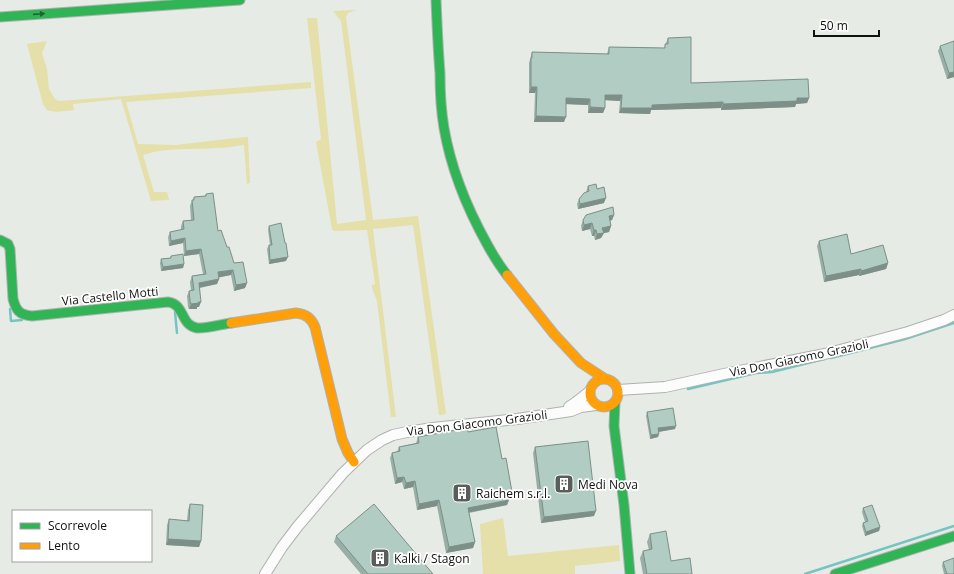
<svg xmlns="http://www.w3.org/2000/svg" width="954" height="574" font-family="'Open Sans',sans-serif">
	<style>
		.green { fill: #e5dfaa }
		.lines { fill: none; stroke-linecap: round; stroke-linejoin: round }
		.stream { stroke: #74c4c0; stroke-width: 2.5 }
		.street-casing { stroke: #afb2af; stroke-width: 12 }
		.fast-casing { stroke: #afb2af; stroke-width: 11 }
		.slow-casing { stroke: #afb2af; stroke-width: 11 }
		.street { stroke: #fbfcfb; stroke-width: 10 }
		.fast { stroke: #30b455; stroke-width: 9 }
		.slow { stroke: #ff9f0a; stroke-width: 9 }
		.wall { fill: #98afa7 }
		.shaded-wall { fill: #7c8f88 }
		.building { fill: #b1ccc2; stroke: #7c8f88 }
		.oneway { fill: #206332 }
		.labels { text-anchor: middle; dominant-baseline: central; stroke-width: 3.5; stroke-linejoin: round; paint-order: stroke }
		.street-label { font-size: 12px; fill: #0f120f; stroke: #fff }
		.poi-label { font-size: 12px; fill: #0f120f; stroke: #fff; text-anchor: start }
	</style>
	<rect width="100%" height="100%" fill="#e6ebe6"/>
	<path class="green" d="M356,10L348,13L346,17L373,220L418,216L446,414L439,415L413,225L373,229L396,417H391L377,301L372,288V285L375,284L367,230L334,231L332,229L316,142L321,139L307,18H317L337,224L366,220L341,21L333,11Z
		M47,41L42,53L47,69L49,89L55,99L59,101L311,82V88L126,102L138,144L176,145L235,138L248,137L250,183L247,184L244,145C235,146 226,148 216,148C192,150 166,147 143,155L154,192H167L169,200L151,201L121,99L73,104L74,110L56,112L47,110L43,104L27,44Z
		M503,518L508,556L619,545L620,561L575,566V574H483L480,524Z"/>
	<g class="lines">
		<path class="stream" d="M10,309L11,321L22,320
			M175,312L177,333
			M831,358L905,339L954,323
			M688,389L756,373L772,372L824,359
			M805,574L954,526"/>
		<g class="street-casing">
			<path id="street" d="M618,390L665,387L724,374L825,354L908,332L944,320L954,315
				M569,407L575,403L589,392
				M265,574L282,547L298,526L343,473L367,450L382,440L393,435L407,432L433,428L517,419L571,411L581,407L596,405"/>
		</g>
		<g class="fast-casing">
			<path id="fast" d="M436,0C437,24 438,49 440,73C440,91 441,110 444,128C451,169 467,208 487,244C493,255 499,265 507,275
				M0,17L240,0
				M0,240L8,244L10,249L13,299C16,310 19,315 32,316L168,302C185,304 180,325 197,328C205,329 223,324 231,323
				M615,402L614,426L624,505L630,574
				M835,574L954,536"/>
		</g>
		<g class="slow-casing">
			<path id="slow" d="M507,275L554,334L581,363L604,378
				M231,323L296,313C306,314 311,318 315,327L342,439L348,453L354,462
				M590 393a14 14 0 1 1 28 0a14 14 0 1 1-28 0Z"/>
		</g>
		<use href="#street" class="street"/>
		<use href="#fast" class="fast"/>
		<use href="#slow" class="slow"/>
	</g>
	<path class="wall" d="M668,38L691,83L809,98L807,103L796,104L795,107L721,110V108L651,110L650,114L619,113L620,101L605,100V108L603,113H588V105L566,104L564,122H534L535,93H529V63L532,52L607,54L609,47L664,48Z
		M940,46L954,77L947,79L938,51Z
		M588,186L597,189L604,203L578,209L577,204L579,199L586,192Z
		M206,194L218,231L227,247L234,263L247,283L245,288L234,291L231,275L219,277V279L217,284L200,288L199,307H197V309H189L188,307L187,296L189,291H191L190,282L192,276L203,274L199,254L184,256L183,243L169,246L168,237L170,232L181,230V226L183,221L191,220L190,206L192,200H193L194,197L205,196Z
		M614,215L612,220L610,221L611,226L609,232L604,233L601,238L595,240L594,236H592L590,229L582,231L581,226L583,220Z
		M269,226L286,261L269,264L267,249L269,245H270L268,230Z
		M819,241L851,254L888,263L886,269L859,276V275L824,282L817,246Z
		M171,256L184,264L183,268L161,271L160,263L161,259L170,258Z
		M647,412L675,429L659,432L658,437L650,439L646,416Z
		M468,432L502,459L512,492L510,498L508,499L507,505L469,513L475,542L473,548L446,553L437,506L417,510L413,487L404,489L402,482L395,484L390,458L392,453L397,452L399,447L416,443L418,437Z
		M535,447L594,516L541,523L533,453Z
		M190,504L201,541L199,547L166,545L167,525L169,519L187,521L188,510Z
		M863,508L880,527L879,531L865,536L862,526L863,523L865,522L862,512Z
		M650,534L671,561L692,574H643L640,558L643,551L649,550L647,542Z
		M336,536L433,574H361L334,542Z
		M943,562L954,574H944L942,566Z"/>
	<path class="shaded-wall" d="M954,72V77L947,79L949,73Z
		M531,87H537L535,93H529Z
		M605,95H622L620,101L603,100Z
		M566,98L590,99L588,105L564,104Z
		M797,98H809L807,103L796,104L795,107L721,110L723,104Z
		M723,102L721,108L651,110L650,114L619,113L621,108L652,105Z
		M590,107L605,108L603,113H588Z
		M536,116L566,117L564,122H534Z
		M606,198L604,203L578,209L580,204Z
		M614,215L612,220L607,221L609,216Z
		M592,223L590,229L582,231L584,225Z
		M611,226L609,232L604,233L601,238L595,240L597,234L602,228Z
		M594,230H596L594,236H592Z
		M185,238L183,243L169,246L171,241Z
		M201,249L199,254L184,256L186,251Z
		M288,257L286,261L269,264L270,260Z
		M888,263L886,269L859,276L861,271Z
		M184,264L183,268L161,271L163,267Z
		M861,269L859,275L824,282L826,276Z
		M233,270L231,275L216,278L218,272Z
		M219,279L217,284L197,288L199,283Z
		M247,283L245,288L234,291L236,285Z
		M198,302H201L199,307H197V309H189L191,304Z
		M676,426L675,429L657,432L658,428Z
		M659,434L658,437L650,439L651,435Z
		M404,477L402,482L395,484L397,478Z
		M415,481L413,487L404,489L406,483Z
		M512,492L510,498L505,499L508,493Z
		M439,500L437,506L417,510L419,504Z
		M509,500L507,505L466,513L468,508Z
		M596,511L594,516L541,523L544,517Z
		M880,527L879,531L865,536L866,532Z
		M168,539L201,541L199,547L166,545Z
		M475,542L473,548L446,553L449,547Z"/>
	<path class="building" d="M691,37V83L808,79L809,98H797V101L723,104V102L652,105V108H621L622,95H605V108L590,107V99L566,98V117L536,116L537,87H531V58H532V52L609,54V47L665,48V44H668V38Z
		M954,41V72L949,73L940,46Z
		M596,184L597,189L604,187L606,198L580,204L579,199L584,193L589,191L588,186Z
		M213,193L218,231L221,230L227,247H229L234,263L243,262L247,283L236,285L233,270L218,272L219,279L199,283L201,302H198L199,303L191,304L190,301L189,291L194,290L192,276L206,274L201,249L186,251L185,238L171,241L170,232L184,229L183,221L194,220L192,200H194V197L206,196V194Z
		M613,207L614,215L609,216L611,226L602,228L604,233L597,234L596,230H594L592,223L584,225L583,220L586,215Z
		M281,223L285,243H286L288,257L270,260L269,245H272L269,226Z
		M847,234L851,254L883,245L888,263L861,271V269L826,276L819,241Z
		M183,254L184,264L163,267L161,259L171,258V256Z
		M673,408L676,426L658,428L659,434L651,435L647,412Z
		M496,427L502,459L506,458L512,492L508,493L509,500L468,508L475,542L449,547L439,500L419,504L415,481L406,483L404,477L397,478L392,453L400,451L399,447L419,443L418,437L467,428L468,432Z
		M588,441L596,511L544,517L535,447Z
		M190,504L203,505L201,541L168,539L169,519L189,521Z
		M374,504L433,574H368L336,536Z
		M872,505L880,527L866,532L863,523L868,521L863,508Z
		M666,531L671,561L690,558L692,574H647L643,551L652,549L650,534Z
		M954,558V574H947L943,562Z"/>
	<defs><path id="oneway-solid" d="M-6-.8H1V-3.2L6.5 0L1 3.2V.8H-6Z"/></defs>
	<use class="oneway" href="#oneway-solid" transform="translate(39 14) rotate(-4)"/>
	<defs>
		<g id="building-square" transform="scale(1)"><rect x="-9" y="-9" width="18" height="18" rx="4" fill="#5a5e5a" stroke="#fff"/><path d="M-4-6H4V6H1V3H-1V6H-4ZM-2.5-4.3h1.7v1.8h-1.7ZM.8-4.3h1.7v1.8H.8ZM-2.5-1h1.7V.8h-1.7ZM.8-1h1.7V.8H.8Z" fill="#fff"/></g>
	</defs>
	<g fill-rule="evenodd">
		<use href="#building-square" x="564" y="484"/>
		<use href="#building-square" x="462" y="493"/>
		<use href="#building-square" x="380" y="558"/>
	</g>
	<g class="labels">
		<g class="street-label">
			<text transform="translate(110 296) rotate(-6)">Via Castello Motti</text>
			<text transform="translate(799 358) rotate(-12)">Via Don Giacomo Grazioli</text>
			<text transform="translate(477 423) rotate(-7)">Via Don Giacomo Grazioli</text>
		</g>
		<g class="poi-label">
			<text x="578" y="484">Medi Nova</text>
			<text x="476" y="493">Raichem s.r.l.</text>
			<text x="394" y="558">Kalki / Stagon</text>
		</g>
	</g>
	<rect x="12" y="510" width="140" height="52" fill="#ffffff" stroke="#9fa09f"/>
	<rect x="20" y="523" width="20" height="6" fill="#30b455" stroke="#9fa09f"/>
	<text x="48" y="530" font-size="12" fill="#0f120f">Scorrevole</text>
	<rect x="20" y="543" width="20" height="6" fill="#ff9f0a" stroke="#9fa09f"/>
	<text x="48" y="550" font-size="12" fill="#0f120f">Lento</text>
	<path d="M814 30v6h65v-6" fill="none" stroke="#0f120f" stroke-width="2"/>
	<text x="820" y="30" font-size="12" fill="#0f120f" stroke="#ffffff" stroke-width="3" paint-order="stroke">50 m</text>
</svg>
